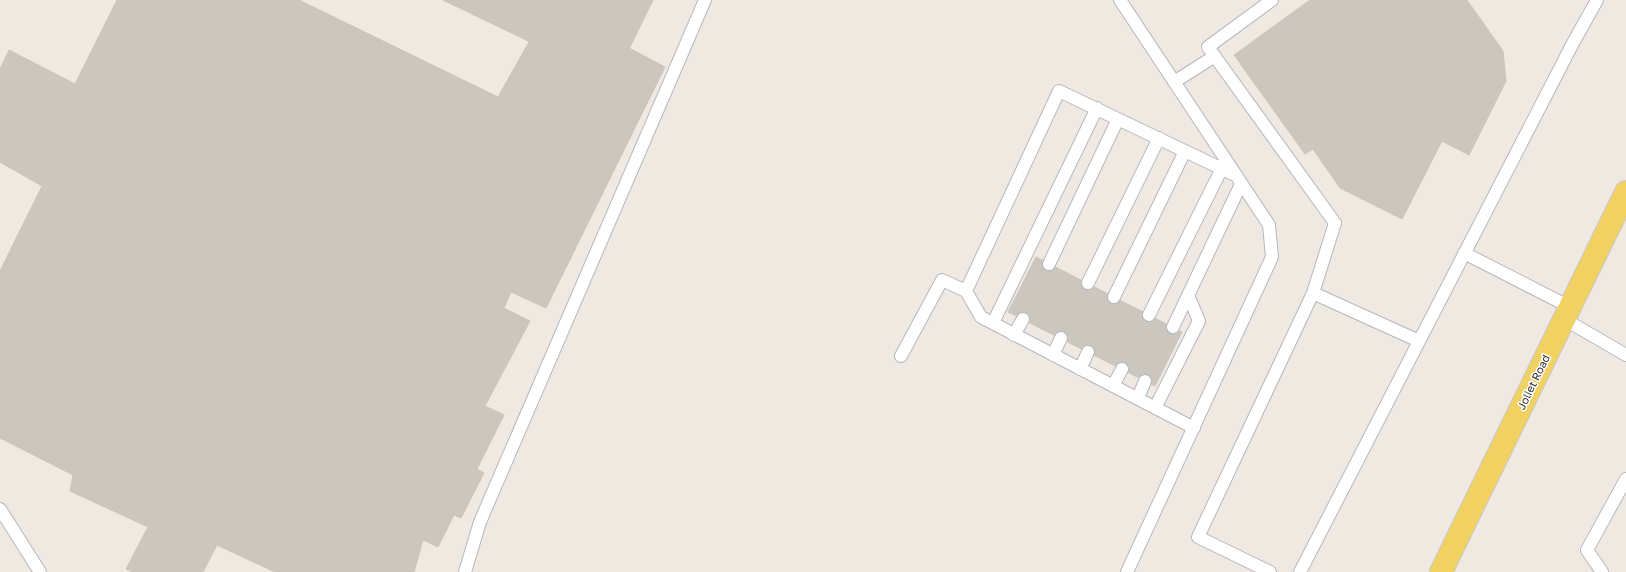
<svg xmlns="http://www.w3.org/2000/svg" width="1626" height="572" font-family="'Golos Text',sans-serif">
	<style>
		.building { fill: #cbc7bf; stroke: #cbc5ba }
		.lines { fill: none; stroke-linecap: round; stroke-linejoin: round }
		.lane-casing { stroke: #b4b7c1; stroke-width: 14 }
		.primary-casing { stroke: #c9c9c9; stroke-width: 24 }
		.lane { stroke: #fff; stroke-width: 12 }
		.primary { stroke: #f2d163; stroke-width: 22 }
		.labels { text-anchor: middle; dominant-baseline: central; stroke-width: 3; stroke-linejoin: round; paint-order: stroke }
		.street-label { font-size: 11px; fill: #2e2e2e; stroke: #fff }
	</style>
	<rect width="100%" height="100%" fill="#efe9e1"/>
	<path class="building" d="M117,0H299L498,97L529,42L613,82L629,48L665,67L546,308L511,292L504,308L530,321L485,406L504,415L477,469L484,473L461,518L454,515L438,547L423,540L414,572H275L217,545L203,572H132L126,569L148,527L70,491L73,475L0,438V271L42,186L0,162V69L9,50L75,84Z
		M443,0H653L613,82Z
		M1310,0H1467L1503,51L1506,81L1469,155L1442,141L1402,219L1340,188L1313,149L1305,154L1234,55Z
		M1036,257L1182,332L1155,386L1008,312Z"/>
	<g class="lines">
		<g class="lane-casing">
			<path id="lane" d="M1120,0L1269,225L1272,257L1127,572
				M1174,82L1215,56
				M1464,253L1570,307
				M1049,264L1118,119
				M1088,283L1159,138
				M966,291L981,317L1194,428
				M1313,293L1419,341
				M1114,297L1185,151
				M1149,315L1222,168
				M1564,319L1626,355
				M993,323L1097,108
				M1173,327L1241,184
				M1014,335L1023,319
				M1053,355L1061,338
				M901,356L942,280L966,291L1059,91L1235,175
				M1080,369L1088,352
				M1113,386L1122,369
				M1138,398L1145,381
				M1155,408L1199,321L1188,295
				M0,509L40,572
				M465,572L480,522L705,0
				M1270,572L1198,537L1313,293L1335,223L1208,47L1272,0
				M1300,572L1573,43L1597,0
				M1602,572L1587,550L1626,479"/>
		</g>
		<g class="primary-casing">
			<path id="primary" d="M1441,572L1626,192"/>
		</g>
		<use href="#lane" class="lane"/>
		<use href="#primary" class="primary"/>
	</g>
	<g class="labels">
		<g class="street-label">
			<text transform="translate(1533 382) rotate(-64)">Joliet Road</text>
		</g>
	</g>
</svg>
